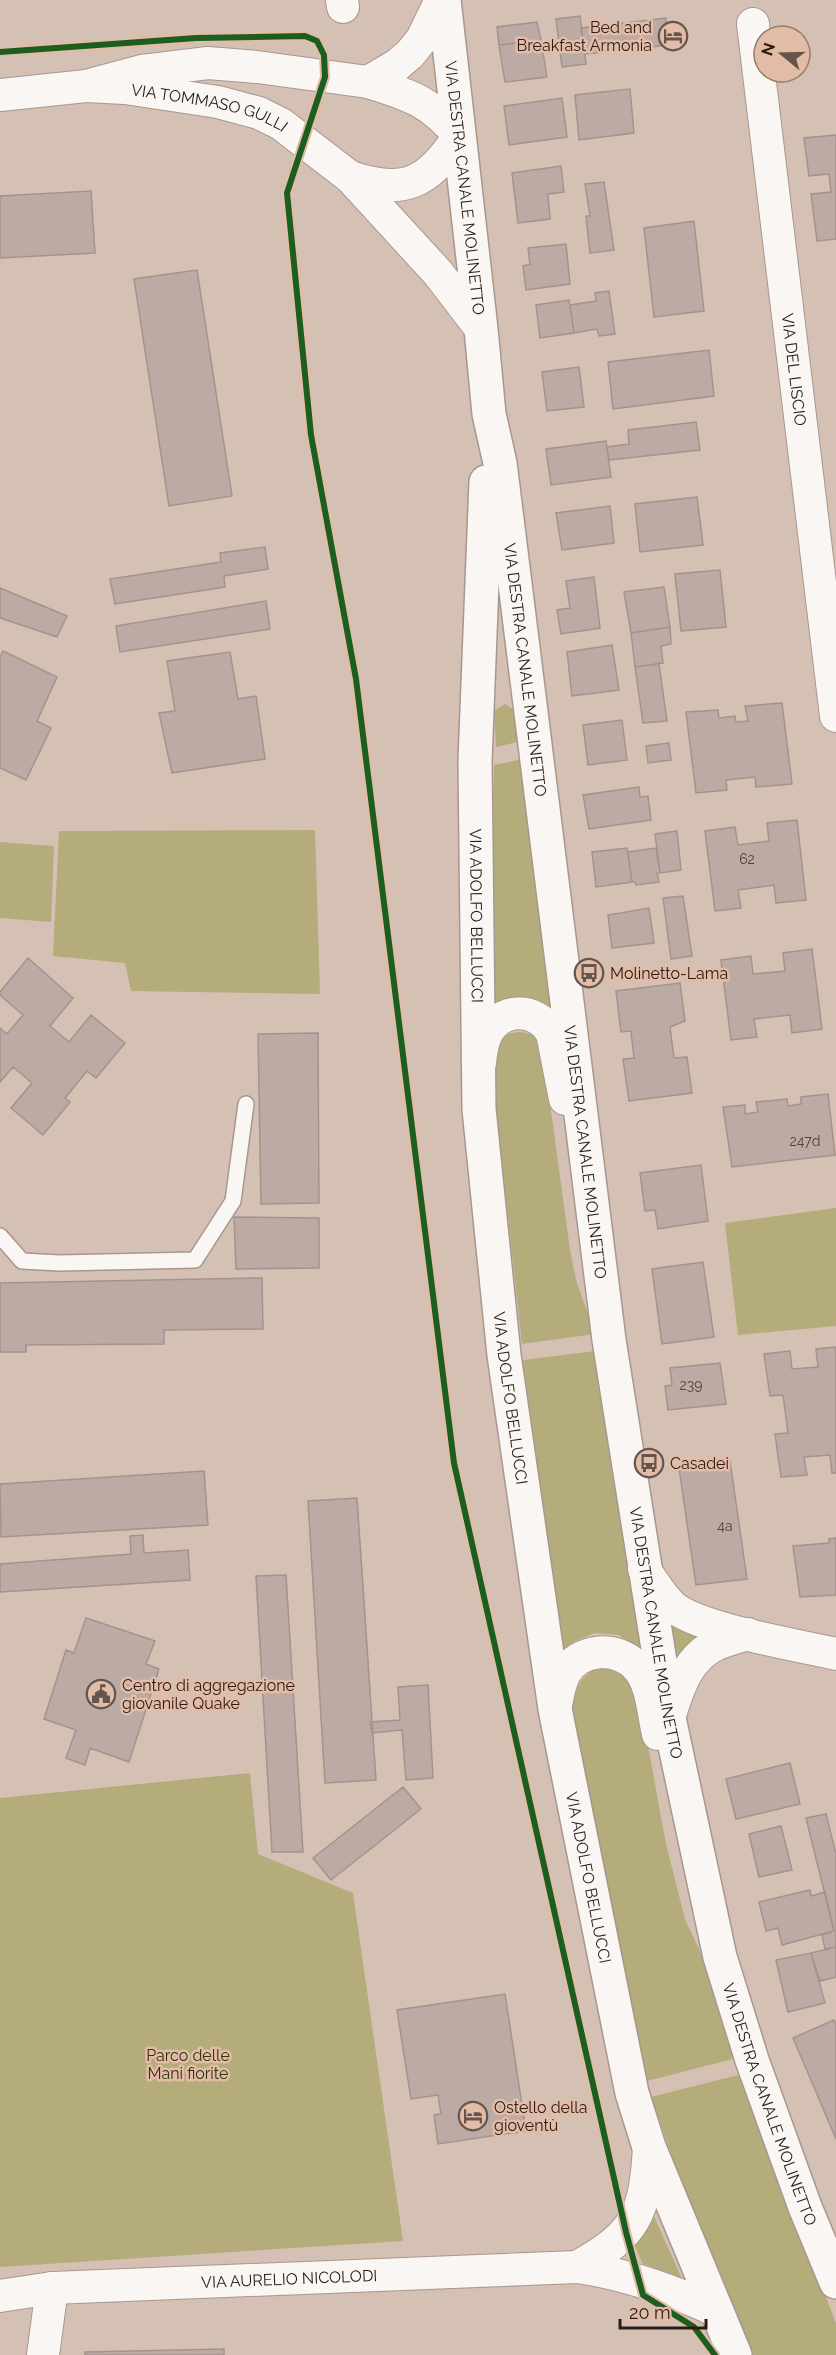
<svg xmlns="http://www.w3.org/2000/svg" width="836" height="2355" font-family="Raleway,sans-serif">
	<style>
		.green { fill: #b4ac7b }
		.building { fill: #bcaaa4; stroke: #a4938c; stroke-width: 1.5 }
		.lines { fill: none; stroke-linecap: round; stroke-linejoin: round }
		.service-casing { stroke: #a7978f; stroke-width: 18 }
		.minor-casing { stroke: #a7978f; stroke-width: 34 }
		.tertiary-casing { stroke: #a7978f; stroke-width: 36 }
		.service { stroke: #f9f6f4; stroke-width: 15 }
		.minor { stroke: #f9f6f4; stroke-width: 32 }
		.tertiary { stroke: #f9f6f4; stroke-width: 33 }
		.cycleway-casing { stroke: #e3bca7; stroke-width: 10 }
		.cycleway { stroke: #1b5e20; stroke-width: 6 }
		.labels { text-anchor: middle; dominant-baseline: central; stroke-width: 5; stroke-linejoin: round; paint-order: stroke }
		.number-label { font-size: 14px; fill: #51423a }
		.poi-label { font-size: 16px; fill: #2a1c14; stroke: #e3bca7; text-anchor: start }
		.street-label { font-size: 16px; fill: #2a1c14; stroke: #e3bca7 }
		.park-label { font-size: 16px; fill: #34340f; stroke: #e3bca7 }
	</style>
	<rect width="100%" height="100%" fill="#d5c0b4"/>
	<path class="green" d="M505,704L514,710L517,742L496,747L494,711Z
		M523,759L551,1010L490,1011L494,765Z
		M315,830L320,994L131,991L125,963L53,956L59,831Z
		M0,842L54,846L51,922L0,918Z
		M520,1032L532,1034L542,1045L570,1250L576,1280L595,1334L522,1344L490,1052C498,1039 503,1033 520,1032Z
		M836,1208V1326L738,1335L725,1223Z
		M595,1351L642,1652L619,1635L595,1633L575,1641L560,1658L523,1360Z
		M667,1618L713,1637L676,1672Z
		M599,1666L628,1676L638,1691L666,1844L685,1919L716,1986L733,2059L647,2081L628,2004L571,1709C576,1686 579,1679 599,1666Z
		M250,1773L258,1854L353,1893L403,2241L0,2267V1798Z
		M738,2075L836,2323V2355H753L694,2218L651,2097Z
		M653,2214L682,2279L642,2263L634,2244Z"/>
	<path class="building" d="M580,16L586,64L562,67L556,19Z
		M666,18L669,45L585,54L581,28Z
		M537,22L541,40L499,45L497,27Z
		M541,40L547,77L505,82L499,45Z
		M630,89L634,133L579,140L575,95Z
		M562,98L567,137L509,145L504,106Z
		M836,135V239L817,241L811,194L831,192L829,174L809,176L804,138Z
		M561,166L564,192L548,194L550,219L518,223L512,173Z
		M604,182L614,250L590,253L586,216H590L585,184Z
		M91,191L95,253L0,258V196Z
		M694,221L704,311L654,317L644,228Z
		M566,244L570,284L526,290L523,266L530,264L528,248Z
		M197,270L232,496L169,506L134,279Z
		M609,291L615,334L599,336L597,329L574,333L570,305L596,301L595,293Z
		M569,300L574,333L540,338L536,305Z
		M709,350L714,396L613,409L608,362Z
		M579,367L584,407L547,411L542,372Z
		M696,422L700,450L609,460L607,447L629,444L628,430Z
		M606,441L611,477L551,485L546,449Z
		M697,497L703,545L640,552L635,504Z
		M610,506L614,543L562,550L556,513Z
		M265,547L268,569L224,576L225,587L115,604L110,579L221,562L220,553Z
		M720,570L726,627L681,631L675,574Z
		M594,577L600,628L561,634L557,610L570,608L566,581Z
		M664,587L670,627L631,633L624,592Z
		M0,588L67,616L57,637L0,618Z
		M266,601L270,629L120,652L116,626Z
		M670,627L671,644L661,646L663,663L635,667L631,633Z
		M612,645L619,690L572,696L567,652Z
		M3,651L57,677L37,721L51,728L26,780L0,768V657Z
		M230,652L238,699L256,696L265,759L172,773L159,713L175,711L167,661Z
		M659,664L667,721L643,723L635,667Z
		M782,703L792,784L756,787L755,777L726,780L727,790L696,793L686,712L718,710L719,718L735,716L736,722L748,721L745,706Z
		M622,720L627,760L588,765L583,725Z
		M669,743L671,760L648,763L646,746Z
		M639,787L640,797L648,796L651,820L589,829L583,795Z
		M797,820L806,900L776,903L774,885L738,890L741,908L715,911L705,831L735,827L738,845L769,841L767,823Z
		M677,831L681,870L660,873L655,834Z
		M627,848L632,882L596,887L592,852Z
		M656,848L660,873H657L659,882L636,885L635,882H632L628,852Z
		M683,896L692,956L671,959L663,898Z
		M649,908L654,943L612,948L608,915Z
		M812,949L822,1029L792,1033L790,1015L754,1019L757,1037L731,1040L721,960L751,956L753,974L785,971L783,953Z
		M28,958L73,998L50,1026L69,1042L91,1015L125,1043L96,1078L87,1071L65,1098L70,1102L43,1135L11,1108L32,1083L13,1067L0,1082V1028L7,1034L23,1015L0,995V992Z
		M680,983L685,1021L670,1027L674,1058L687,1057L692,1093L629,1101L623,1059L634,1058L631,1031L621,1032L616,991Z
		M318,1033L319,1203L261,1204L258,1034Z
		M828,1094L835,1155L732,1167L723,1107L745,1105V1114L758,1112L756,1102L787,1099L788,1106L801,1104V1097Z
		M701,1165L708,1221L658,1229L655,1210L645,1211L640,1173Z
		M234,1217L319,1218V1268L236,1269Z
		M703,1262L714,1337L662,1344L652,1269Z
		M262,1278L263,1329L164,1330V1344L26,1345V1352H0V1283Z
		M836,1347V1473H832L830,1455L804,1457L807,1475L781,1477L775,1434L788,1433L783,1395L770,1396L764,1354L790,1351L792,1369L818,1367L816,1349Z
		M720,1363L726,1404L668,1410L665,1386L672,1385L670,1368Z
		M730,1461L747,1579L696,1585L679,1468Z
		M204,1471L208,1525L1,1537L0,1484Z
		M357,1498L376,1780L325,1783L308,1501Z
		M143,1535L144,1553L188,1550L190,1580L0,1592V1564L131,1554L130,1536Z
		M836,1538V1595L800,1597L793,1546L829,1543V1539Z
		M286,1575L303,1852H272L256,1576Z
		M86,1618L155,1641L146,1664L159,1669L129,1762L90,1748L85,1765L66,1758L76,1730L44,1719L66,1650L74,1653Z
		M428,1685L433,1778L406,1780L402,1730L372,1733L370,1722L400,1720L398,1687Z
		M790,1763L800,1804L736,1819L726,1779Z
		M403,1787L421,1809L331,1880L313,1858Z
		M826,1814L836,1854V1947L825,1949L822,1935L834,1931L806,1818Z
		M781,1826L792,1870L759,1877L749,1834Z
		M810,1890L811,1896L825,1892L834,1931L782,1945L778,1928L766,1931L759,1902Z
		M836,1947V1977L820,1981L811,1953Z
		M811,1953L825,2003L788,2012L776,1960Z
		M505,1994L526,2131L438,2144L434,2115L441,2114L438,2095L411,2099L397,2010Z
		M834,2020L836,2024V2139L793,2038Z
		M224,2349V2355H85V2352Z"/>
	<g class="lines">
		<g class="service-casing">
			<path id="service" d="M0,1236L22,1261L60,1263L195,1260L233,1201L246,1104"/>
		</g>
		<g class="minor-casing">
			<g id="minor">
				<path d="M342,0L343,7"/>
				<path id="s1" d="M753,24L836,716"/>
				<path id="s2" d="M86,86L125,88L218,102L259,113L281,124L350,177L438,273L481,329"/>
				<path d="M0,95L86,86L142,71L208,63L257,67L368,82L397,65L410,54L422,39L441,0"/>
				<path d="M350,177C404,195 428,184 459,136C431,101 409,95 368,82"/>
				<path d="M480,1063C481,1053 482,1044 486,1035C501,1006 536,1007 552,1033L565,1099"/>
				<path d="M644,1569C653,1581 661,1596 672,1606C698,1629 798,1645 836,1654"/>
				<path d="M555,1709C558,1697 559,1684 565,1673C580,1648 617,1645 637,1667C652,1683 653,1713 658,1734"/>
				<path d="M669,1718C678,1690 687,1657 717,1644C727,1640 738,1637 748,1634"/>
				<path d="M577,2267C637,2234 645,2213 649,2147"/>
				<path id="s3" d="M0,2296L52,2288L577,2267C627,2274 672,2290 717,2311"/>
				<path d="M43,2355L52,2288"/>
			</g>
		</g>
		<g class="tertiary-casing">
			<g id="tertiary">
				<path id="s4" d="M444,0L481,329L489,414L500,463L609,1340L669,1718L720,1957L752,2060L805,2207L836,2282"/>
				<path id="s5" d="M486,482L475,761L479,1109L504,1355L555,1709L632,2093L649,2147L735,2355"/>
			</g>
		</g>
		<use href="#service" class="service"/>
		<use href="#minor" class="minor"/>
		<use href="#tertiary" class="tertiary"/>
		<g class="cycleway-casing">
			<path id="cycleway" d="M0,52L196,38L305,36L317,41L324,55L325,77L287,193L311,435L356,679L454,1463L626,2232L643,2295L694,2327L715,2355"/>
		</g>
		<use href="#cycleway" class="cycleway"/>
	</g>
	<defs>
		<g id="hotel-ring" transform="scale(1.5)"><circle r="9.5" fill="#e3bca7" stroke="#66554c" stroke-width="1.5"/><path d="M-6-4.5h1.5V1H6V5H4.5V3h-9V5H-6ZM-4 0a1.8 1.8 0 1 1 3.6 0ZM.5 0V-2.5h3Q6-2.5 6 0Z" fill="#66554c"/></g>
		<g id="bus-ring" transform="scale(1.5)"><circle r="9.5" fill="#e3bca7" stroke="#66554c" stroke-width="1.5"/><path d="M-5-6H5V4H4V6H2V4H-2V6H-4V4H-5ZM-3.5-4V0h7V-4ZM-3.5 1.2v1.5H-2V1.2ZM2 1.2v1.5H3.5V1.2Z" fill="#66554c"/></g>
		<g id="civic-ring" transform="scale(1.5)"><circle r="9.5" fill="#e3bca7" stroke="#66554c" stroke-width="1.5"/><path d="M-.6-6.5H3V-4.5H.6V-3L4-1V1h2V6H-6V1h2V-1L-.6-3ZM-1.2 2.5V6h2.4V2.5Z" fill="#66554c"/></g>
	</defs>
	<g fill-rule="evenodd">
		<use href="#hotel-ring" x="673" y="36"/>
		<use href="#bus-ring" x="589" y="973"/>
		<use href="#bus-ring" x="649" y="1463"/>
		<use href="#civic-ring" x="101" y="1694"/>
		<use href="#hotel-ring" x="473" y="2116"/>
	</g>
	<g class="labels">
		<g class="number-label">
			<text x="747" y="859">62</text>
			<text x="805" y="1141">247d</text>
			<text x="691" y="1385">239</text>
			<text x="725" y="1526">4a</text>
		</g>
		<g class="poi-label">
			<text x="652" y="27" text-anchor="end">Bed and<tspan x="652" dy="18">Breakfast Armonia</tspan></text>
			<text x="610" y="973">Molinetto-Lama</text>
			<text x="670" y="1463">Casadei</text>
			<text x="122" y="1685">Centro di aggregazione<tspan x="122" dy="18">giovanile Quake</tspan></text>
			<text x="494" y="2107">Ostello della<tspan x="494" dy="18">gioventù</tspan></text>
		</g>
		<g class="street-label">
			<text stroke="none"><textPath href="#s2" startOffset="126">VIA TOMMASO GULLI</textPath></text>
			<text stroke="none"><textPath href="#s4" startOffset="189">VIA DESTRA CANALE MOLINETTO</textPath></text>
			<text stroke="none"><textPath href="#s1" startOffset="348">VIA DEL LISCIO</textPath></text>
			<text stroke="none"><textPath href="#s4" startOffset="675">VIA DESTRA CANALE MOLINETTO</textPath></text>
			<text stroke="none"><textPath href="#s5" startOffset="434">VIA ADOLFO BELLUCCI</textPath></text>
			<text stroke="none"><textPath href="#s4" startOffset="1161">VIA DESTRA CANALE MOLINETTO</textPath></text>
			<text stroke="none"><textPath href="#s5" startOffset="918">VIA ADOLFO BELLUCCI</textPath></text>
			<text stroke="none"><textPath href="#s4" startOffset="1647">VIA DESTRA CANALE MOLINETTO</textPath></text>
			<text stroke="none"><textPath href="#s5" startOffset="1404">VIA ADOLFO BELLUCCI</textPath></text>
			<text stroke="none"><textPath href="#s4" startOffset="2133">VIA DESTRA CANALE MOLINETTO</textPath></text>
			<text stroke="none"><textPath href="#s3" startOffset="290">VIA AURELIO NICOLODI</textPath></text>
		</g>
		<g class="park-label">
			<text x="188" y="2055">Parco delle<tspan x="188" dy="18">Mani fiorite</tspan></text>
		</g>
	</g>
	<g transform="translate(782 54) rotate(289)"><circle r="28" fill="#e3bca7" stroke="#997c6c" stroke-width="1.5"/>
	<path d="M0-4.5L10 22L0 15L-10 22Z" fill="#66554c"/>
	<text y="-9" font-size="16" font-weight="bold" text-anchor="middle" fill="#2a1c14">N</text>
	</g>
	<path d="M620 2319v9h86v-9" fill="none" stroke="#2a1c14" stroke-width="3"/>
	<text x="629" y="2319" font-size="18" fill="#2a1c14" stroke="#e3bca7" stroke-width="4.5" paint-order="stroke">20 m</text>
</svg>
